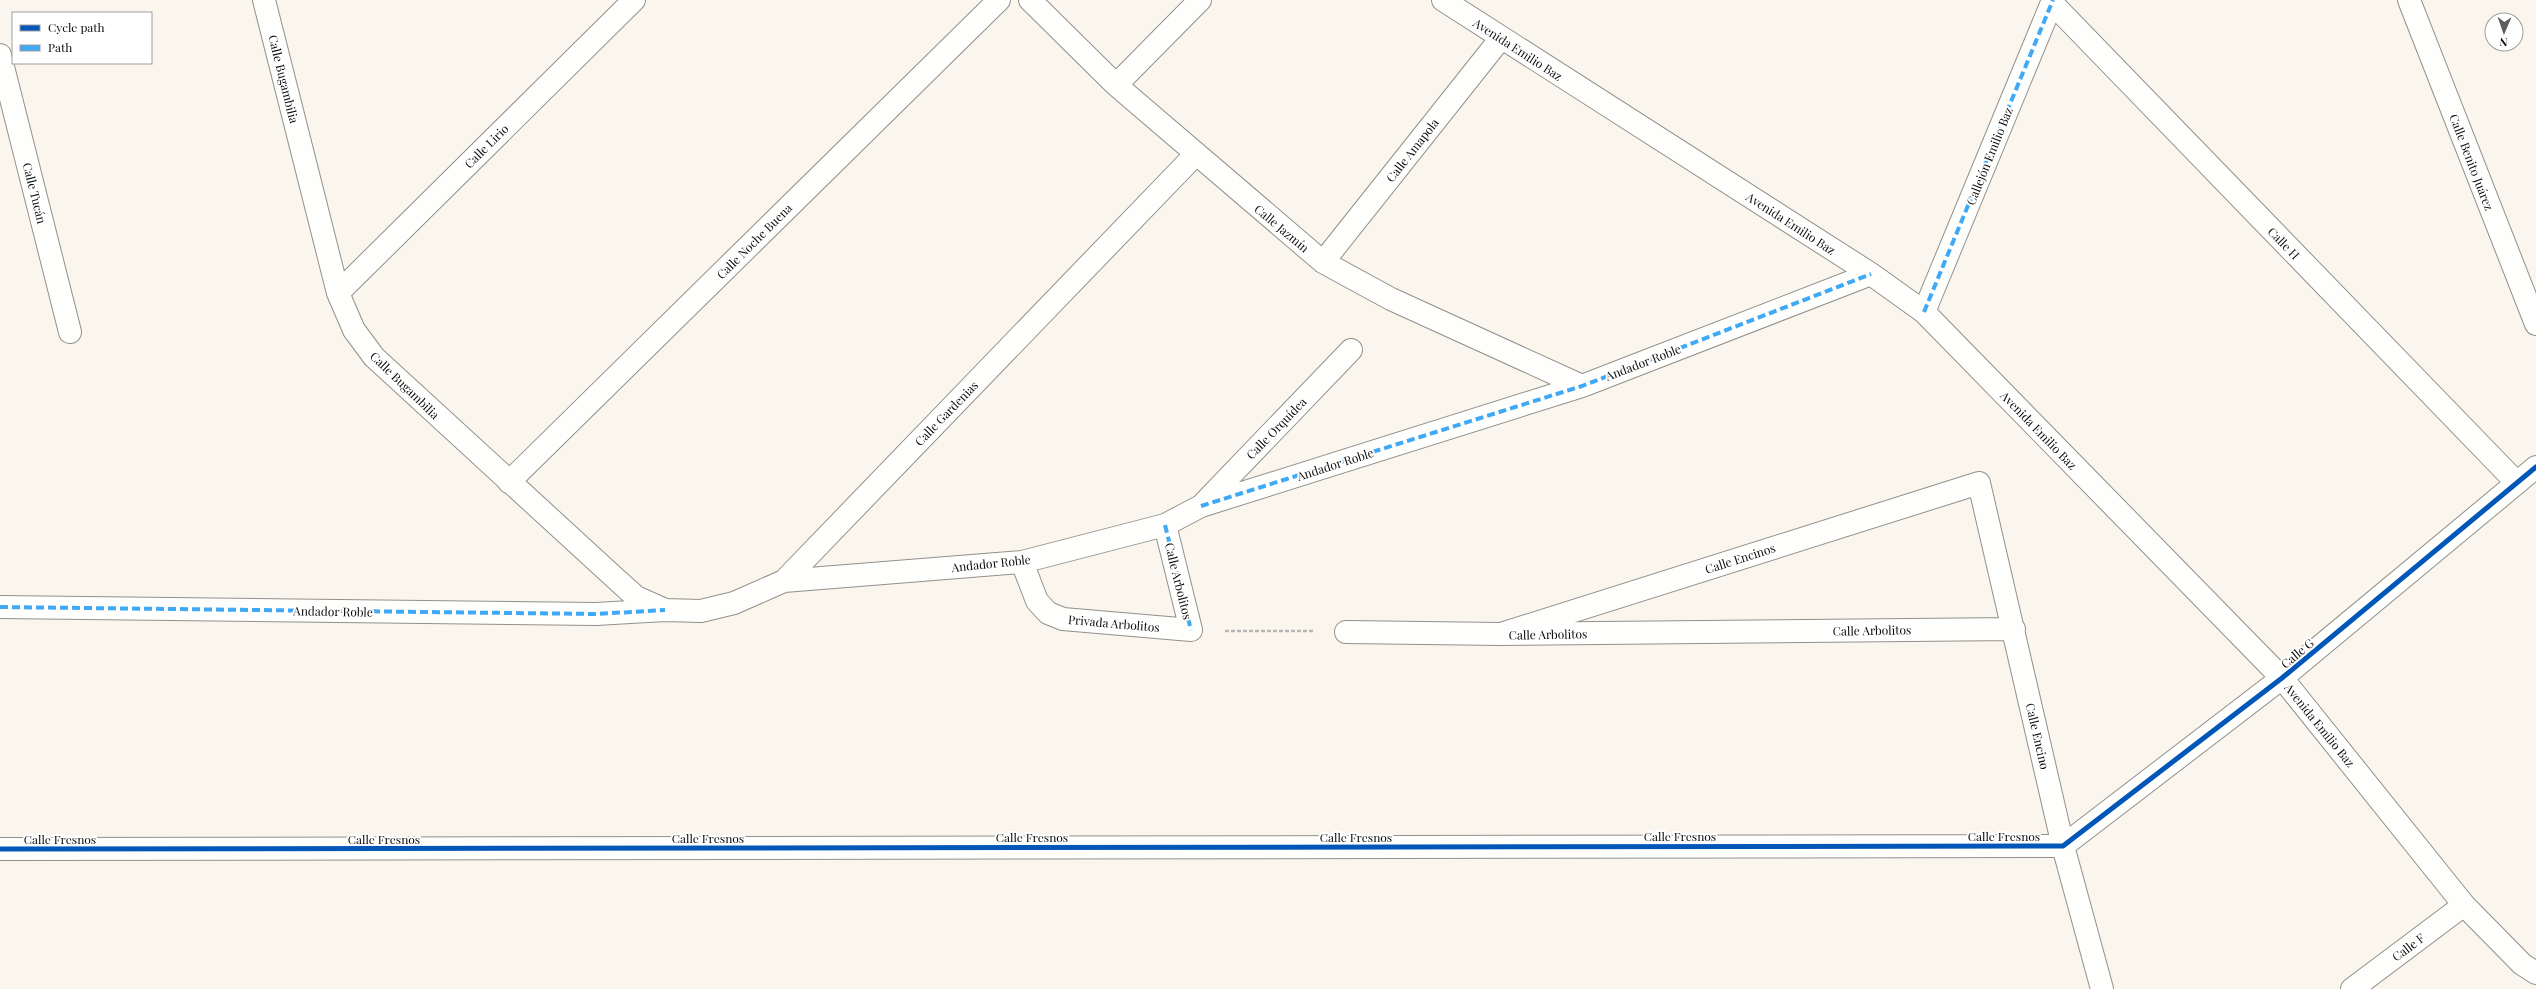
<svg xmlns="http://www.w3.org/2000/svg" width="2536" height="989" font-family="'Playfair Display',serif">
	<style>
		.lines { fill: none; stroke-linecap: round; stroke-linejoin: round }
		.minor-casing { stroke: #92908c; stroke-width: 24 }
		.path { stroke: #b7b6b5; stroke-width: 2.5; stroke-dasharray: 4 2; stroke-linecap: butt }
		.minor { stroke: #fefefc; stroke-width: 22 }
		.quiet { stroke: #3fa9f5; stroke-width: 4; stroke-dasharray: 8 4; stroke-linecap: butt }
		.cycleway-casing { stroke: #fff; stroke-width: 8 }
		.cycleway { stroke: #0057b8; stroke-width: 5 }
		.labels { text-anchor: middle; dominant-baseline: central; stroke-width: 4; stroke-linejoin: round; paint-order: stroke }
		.street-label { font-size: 12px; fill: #0a0a0a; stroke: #fff }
	</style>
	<rect width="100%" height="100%" fill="#faf6ed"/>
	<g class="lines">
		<g class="minor-casing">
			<path id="minor" d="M264,0L338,293L354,330L374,357L615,578L636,597L663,609
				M1030,0L1116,85L1323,262L1391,299L1582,386
				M1443,0L1871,274L1924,312L2282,678L2464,905L2522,964L2536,973
				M2409,0L2536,324
				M2052,3L2517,483
				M0,55L70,332
				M1116,85L1200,0
				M1323,262L1501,38
				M338,293L634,0
				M1924,312L2053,0
				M509,482L999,0
				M1203,504L1351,350
				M1022,562L1037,601L1048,613L1063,619L1191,630L1165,525
				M784,581L1022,562L1165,525L1201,506L1582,386L1871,274
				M0,607L596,614L665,610L701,611L734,603L784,581L1195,155
				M1346,632L1501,634L2014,629
				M1501,634L1979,483L2063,846L2102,989
				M0,849L2063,846L2282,678L2536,467
				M2352,989L2464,905"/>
		</g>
		<path class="path" d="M1225,631H1314"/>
		<use href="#minor" class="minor"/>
		<path class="quiet" d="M1924,312L2053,0
			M1201,506L1582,386L1871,274
			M1165,525L1191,630
			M0,607L596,614L665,610"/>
		<g class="cycleway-casing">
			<path id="cycleway" d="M0,849L2063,846L2282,678L2536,467"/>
		</g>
		<use href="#cycleway" class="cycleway"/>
	</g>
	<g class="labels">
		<g class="street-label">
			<text transform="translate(1518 49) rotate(33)">Avenida Emilio Baz</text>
			<text transform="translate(284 79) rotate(76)">Calle Bugambilia</text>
			<text transform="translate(486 146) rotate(-45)">Calle Lirio</text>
			<text transform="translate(1412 150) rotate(-52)">Calle Amapola</text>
			<text transform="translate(1989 156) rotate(-68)">Callejón Emilio Baz</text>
			<text transform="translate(2472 162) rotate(69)">Calle Benito Juárez</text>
			<text transform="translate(35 193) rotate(76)">Calle Tucán</text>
			<text transform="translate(1791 223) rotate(33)">Avenida Emilio Baz</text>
			<text transform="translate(1282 228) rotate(40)">Calle Jazmín</text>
			<text transform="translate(754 241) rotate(-45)">Calle Noche Buena</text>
			<text transform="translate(2284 243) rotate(46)">Calle H</text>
			<text transform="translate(1643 362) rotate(-21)">Andador Roble</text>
			<text transform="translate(405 385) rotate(44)">Calle Bugambilia</text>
			<text transform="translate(946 413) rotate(-46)">Calle Gardenias</text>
			<text transform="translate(1276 428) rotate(-46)">Calle Orquídea</text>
			<text transform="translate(2039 430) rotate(46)">Avenida Emilio Baz</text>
			<text transform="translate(1335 464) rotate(-18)">Andador Roble</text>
			<text transform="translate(1740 558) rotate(-18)">Calle Encinos</text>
			<text transform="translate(991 563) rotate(-6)">Andador Roble</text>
			<text transform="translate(1179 581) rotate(76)">Calle Arbolitos</text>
			<text transform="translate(333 611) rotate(1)">Andador Roble</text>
			<text transform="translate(1114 623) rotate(5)">Privada Arbolitos</text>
			<text transform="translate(1872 630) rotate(-1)">Calle Arbolitos</text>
			<text transform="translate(1548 634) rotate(-1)">Calle Arbolitos</text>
			<text transform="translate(2297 653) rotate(-40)">Calle G</text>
			<text transform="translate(2320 725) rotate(51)">Avenida Emilio Baz</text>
			<text transform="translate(2038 736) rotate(77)">Calle Encino</text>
			<text x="1680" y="836">Calle Fresnos</text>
			<text x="2004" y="836">Calle Fresnos</text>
			<text x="1032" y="837">Calle Fresnos</text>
			<text x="1356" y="837">Calle Fresnos</text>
			<text x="708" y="838">Calle Fresnos</text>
			<text x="60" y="839">Calle Fresnos</text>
			<text x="384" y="839">Calle Fresnos</text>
			<text transform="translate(2408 947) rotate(-37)">Calle F</text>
		</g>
	</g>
	<rect x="12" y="12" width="140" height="52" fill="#ffffff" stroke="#9d9d9d"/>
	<rect x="20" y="25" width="20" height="6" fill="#0057b8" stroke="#9d9d9d"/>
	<text x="48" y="32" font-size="12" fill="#0a0a0a">Cycle path</text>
	<rect x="20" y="45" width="20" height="6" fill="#3fa9f5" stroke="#9d9d9d"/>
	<text x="48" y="52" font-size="12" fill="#0a0a0a">Path</text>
	<g transform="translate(2504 32) rotate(182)"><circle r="19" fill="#ffffff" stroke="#9d9d9d"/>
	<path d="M0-3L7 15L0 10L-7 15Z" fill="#5e5d59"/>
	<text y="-6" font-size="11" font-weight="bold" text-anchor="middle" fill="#0a0a0a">N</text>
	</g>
</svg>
